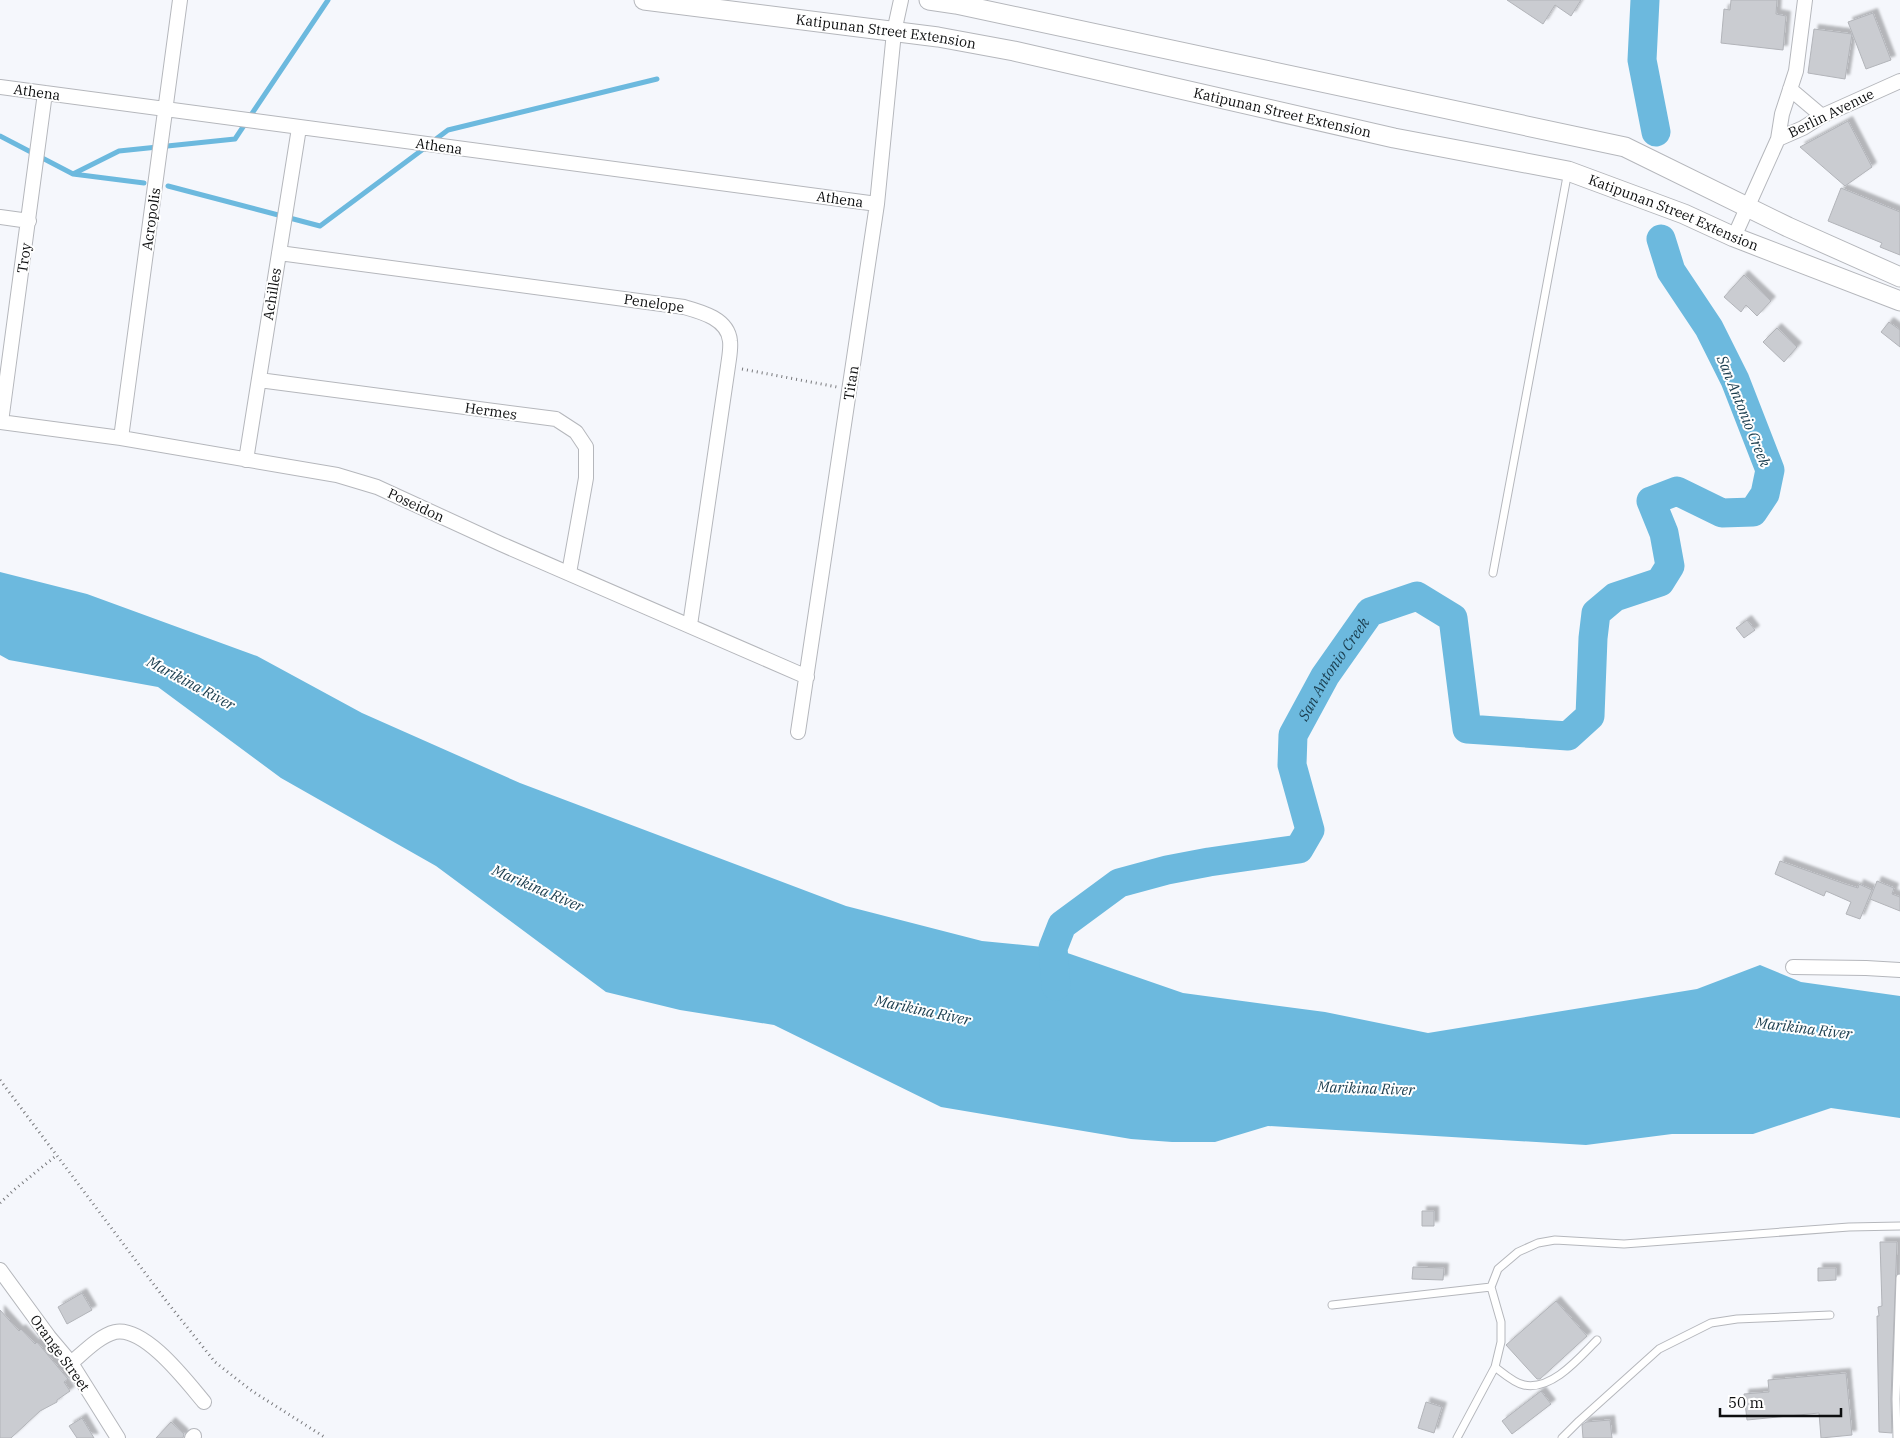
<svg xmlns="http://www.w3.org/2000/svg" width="1900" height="1438" font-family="'IBM Plex Serif',serif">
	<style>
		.water { fill: #6cb9de }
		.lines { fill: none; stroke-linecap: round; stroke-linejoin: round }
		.stream { stroke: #6cb9de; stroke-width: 5 }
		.river { stroke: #6cb9de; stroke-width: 29 }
		.building { fill: #caccd1; stroke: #b2b4b9; filter: url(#shadow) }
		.lane-casing { stroke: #b5b7bc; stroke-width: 9 }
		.street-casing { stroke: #b5b7bc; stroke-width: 16 }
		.secondary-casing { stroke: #b5b7bc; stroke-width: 21 }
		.path { stroke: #78797c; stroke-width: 3; stroke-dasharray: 1 4; stroke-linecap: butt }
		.lane { stroke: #fff; stroke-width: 7 }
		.street { stroke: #fff; stroke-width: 14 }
		.secondary { stroke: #fff; stroke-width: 19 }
		.labels { text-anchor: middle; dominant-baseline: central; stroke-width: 4; stroke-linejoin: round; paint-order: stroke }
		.street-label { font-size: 14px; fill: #0d0e0f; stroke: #fff }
		.water-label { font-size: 15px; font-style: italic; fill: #1a3d4e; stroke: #fff }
	</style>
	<defs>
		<filter id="shadow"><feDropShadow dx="4.5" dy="-4.5" stdDeviation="1" flood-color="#0004"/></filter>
	</defs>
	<rect width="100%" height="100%" fill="#f5f7fc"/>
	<path class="water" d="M0,572L87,594L257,656L362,713L520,783L846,906L982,941L1053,948L1183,993L1325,1012L1428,1033L1697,989L1760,965L1801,982L1900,996V1118L1831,1108L1753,1134H1672L1586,1145L1268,1126L1215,1142H1172L1131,1139L941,1107L774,1025L680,1010L606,992L436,866L281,778L158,687L9,660L0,655Z"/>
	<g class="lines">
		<path class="stream" d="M0,136L73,174L119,151L235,139L328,0
			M432,142L448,130L657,79
			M73,174L144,183
			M168,186L320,226L426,147"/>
		<g class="river">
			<path d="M1645,0L1642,60L1656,132"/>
			<path id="s1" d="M1056,986L1053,948L1062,925L1119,883L1167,870L1209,862L1299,849L1310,830L1292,765L1293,735L1325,676L1370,612L1417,596L1453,618L1467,729L1568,736L1590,716L1593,638L1596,613L1615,597L1660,582L1670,566L1664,533L1651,501L1677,491L1722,513L1753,512L1765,494L1770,470L1735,380L1709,328L1671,271L1661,239"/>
		</g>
	</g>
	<path class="building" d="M1507,0H1581L1571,16L1555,5L1543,24Z
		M1731,0H1777L1776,14L1786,16L1783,50L1721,43L1724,9L1730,10Z
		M1873,13L1891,60L1866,69L1848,22Z
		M1814,29L1852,34L1845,79L1808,73Z
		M1848,121L1872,167L1845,186L1800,147Z
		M1841,188L1900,212V255L1880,247L1882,243L1828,221Z
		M1744,275L1771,301L1757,316L1746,305L1741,312L1724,297Z
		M1889,322L1900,330V347L1881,332Z
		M1777,328L1797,347L1784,362L1763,342Z
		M1747,620L1755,630L1744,638L1736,628Z
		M1780,861L1845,884L1858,888L1859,884L1872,890L1860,919L1846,914L1851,902L1826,891L1824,896L1775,874Z
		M1877,881L1894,888L1892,894L1900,897V911L1870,899Z
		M1422,1211H1434V1226H1422Z
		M1880,1242H1897L1891,1399L1892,1433L1879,1432L1877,1316H1879L1878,1307L1882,1306Z
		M1413,1267L1444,1268L1443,1280L1412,1279Z
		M1818,1268H1836V1280L1818,1281Z
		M82,1293L92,1310L67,1324L58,1307Z
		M1556,1301L1587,1336L1540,1379H1537L1506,1345Z
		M0,1310L19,1331L21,1329L35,1344L37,1342L57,1366L68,1379L64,1382L70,1391L57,1400V1402L40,1411L11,1438H0Z
		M1846,1373L1852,1435L1821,1438L1819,1413L1747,1420L1744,1394L1769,1392L1768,1380Z
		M1541,1391L1551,1404L1512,1434L1502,1421Z
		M1426,1402L1442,1407L1434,1433L1418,1428Z
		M82,1418L94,1438H77L69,1426Z
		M1610,1420L1612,1438H1583L1582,1425L1586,1422Z
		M171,1422L184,1434L183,1438H156Z"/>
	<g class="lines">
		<g class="lane-casing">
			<path id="lane" d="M1493,573L1568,171
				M1332,1305L1491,1287
				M1495,1367C1503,1373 1514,1383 1524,1385C1552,1391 1580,1357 1597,1340
				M1457,1438L1495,1367L1501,1342V1322L1491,1287L1498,1269L1518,1252L1538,1243L1555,1240L1624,1244L1849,1227L1900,1226
				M1562,1438L1579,1421L1659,1349L1711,1323L1737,1319L1830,1315
				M1897,1438L1896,1399L1900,1278"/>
		</g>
		<g class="street-casing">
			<path id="street" d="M0,87L877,204
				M1790,89L1822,116
				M1778,139L1782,114L1796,71L1805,0
				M0,217L29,221
				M1734,237L1778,139L1803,128L1822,116L1900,81
				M279,253L684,307C702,312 728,319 730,341C731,349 729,358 728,366L690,625
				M259,380L556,419L576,432L586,447V478L569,573
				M0,422L121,438L337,475L377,487L501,544L807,677
				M1,422L45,93
				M121,438L180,0
				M246,460L299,128
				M798,732L877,204L894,32L901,0
				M1793,967L1866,968L1900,970
				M0,1270L49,1337L71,1363L118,1438
				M71,1363C83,1353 99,1336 115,1332C145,1326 187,1382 204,1402
				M192,1438L194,1436"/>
		</g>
		<g class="secondary-casing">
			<g id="secondary">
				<path id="s2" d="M644,0L938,37L1014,51L1394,138L1568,171L1684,214L1734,237L1900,301"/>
				<path d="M929,0L956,4L1625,147L1788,227L1900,277"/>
			</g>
		</g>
		<path class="path" d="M742,369L837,387
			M0,1080L167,1302L215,1362L252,1391L326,1438
			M0,1203L15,1189L57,1155"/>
		<use href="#lane" class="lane"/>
		<use href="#street" class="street"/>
		<use href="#secondary" class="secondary"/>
	</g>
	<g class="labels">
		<g class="street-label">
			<text stroke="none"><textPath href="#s2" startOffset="244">Katipunan Street Extension</textPath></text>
			<text transform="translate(37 92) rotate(8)">Athena</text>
			<text stroke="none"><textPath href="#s2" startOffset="649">Katipunan Street Extension</textPath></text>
			<text transform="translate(1831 113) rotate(-26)">Berlin Avenue</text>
			<text transform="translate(439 146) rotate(8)">Athena</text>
			<text transform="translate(840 199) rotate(8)">Athena</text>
			<text stroke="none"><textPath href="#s2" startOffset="1054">Katipunan Street Extension</textPath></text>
			<text transform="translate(151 219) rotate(-82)">Acropolis</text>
			<text transform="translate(24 258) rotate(-82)">Troy</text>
			<text transform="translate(272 294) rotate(-81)">Achilles</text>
			<text transform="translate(654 303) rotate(8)">Penelope</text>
			<text transform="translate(851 383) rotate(-81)">Titan</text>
			<text transform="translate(491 411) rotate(8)">Hermes</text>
			<text transform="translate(416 505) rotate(25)">Poseidon</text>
			<text transform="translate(60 1353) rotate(54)">Orange Street</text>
		</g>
		<g class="water-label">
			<text transform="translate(1744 411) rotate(68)">San Antonio Creek</text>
			<text stroke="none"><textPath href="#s1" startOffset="514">San Antonio Creek</textPath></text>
			<text transform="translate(191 683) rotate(28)">Marikina River</text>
			<text transform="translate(538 888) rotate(23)">Marikina River</text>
			<text transform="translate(923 1010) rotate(12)">Marikina River</text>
			<text transform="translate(1804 1028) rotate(7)">Marikina River</text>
			<text transform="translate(1366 1088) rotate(2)">Marikina River</text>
		</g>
	</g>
	<path d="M1720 1408v8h121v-8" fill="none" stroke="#0d0e0f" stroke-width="2.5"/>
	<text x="1728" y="1408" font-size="15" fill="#0d0e0f" stroke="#ffffff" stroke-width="4" paint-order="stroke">50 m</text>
</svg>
